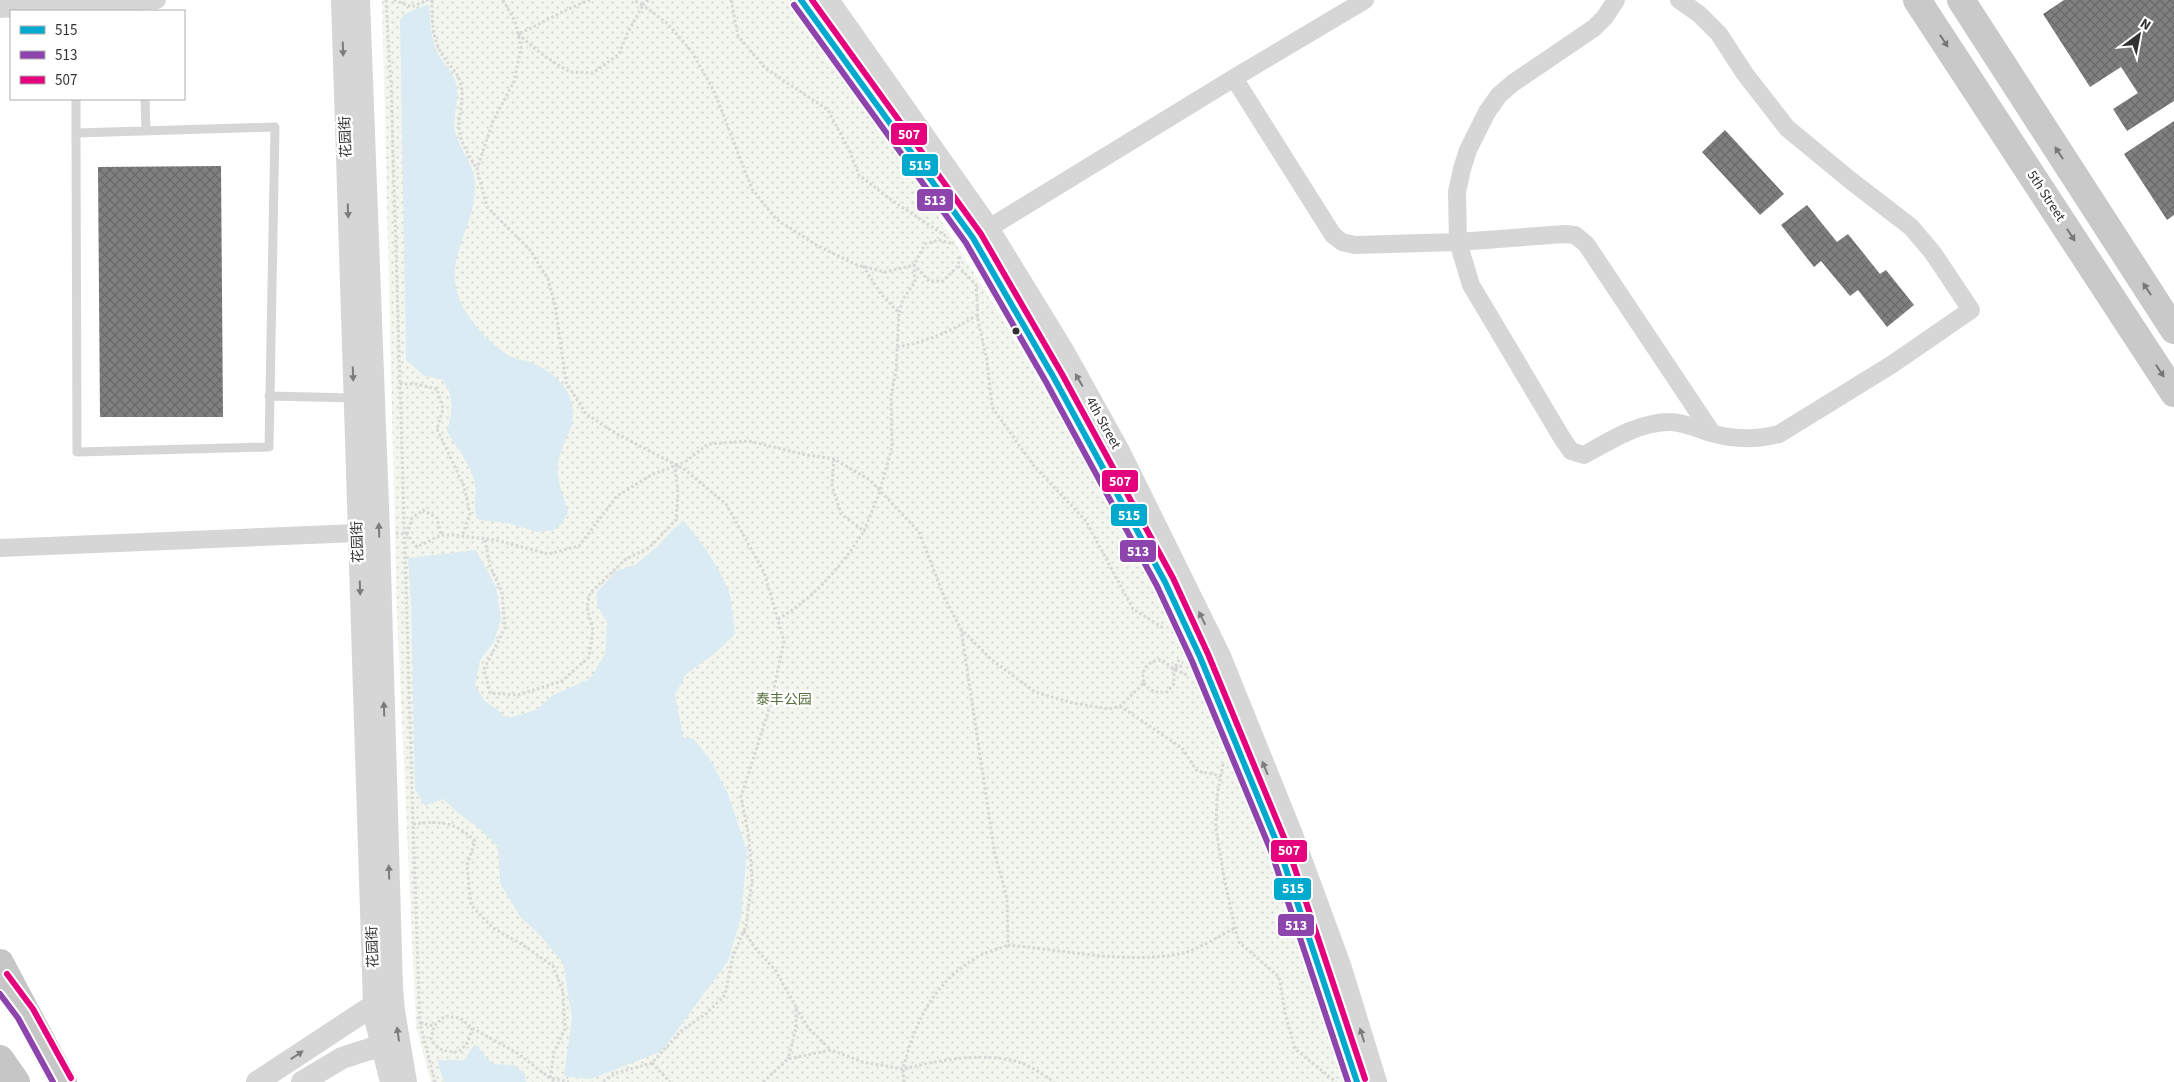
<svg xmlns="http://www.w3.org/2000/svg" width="2174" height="1082" font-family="'Source Sans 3','Noto Sans SC',sans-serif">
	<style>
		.green { fill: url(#green-dots) }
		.water { fill: #dbebf3 }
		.building { fill: url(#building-cross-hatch) }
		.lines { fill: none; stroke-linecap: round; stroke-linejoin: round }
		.path { stroke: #d6d6d6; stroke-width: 3; stroke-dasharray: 2.5 2.5; stroke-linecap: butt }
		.service { stroke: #d6d6d6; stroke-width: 9 }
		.minor { stroke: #d6d6d6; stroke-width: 18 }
		.tertiary { stroke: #d6d6d6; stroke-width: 22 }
		.primary { stroke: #c9c9c9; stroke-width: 28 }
		.trunk { stroke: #c6c6c6; stroke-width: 28 }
		.bus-1-casing { stroke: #fff; stroke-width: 10 }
		.bus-2-casing { stroke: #fff; stroke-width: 10 }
		.bus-3-casing { stroke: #fff; stroke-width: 10 }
		.bus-1 { stroke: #00a9ce; stroke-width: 6 }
		.bus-2 { stroke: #8e44ad; stroke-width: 6 }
		.bus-3 { stroke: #e5007d; stroke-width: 6 }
		.oneway { fill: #767676 }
		.oneway2 { fill: #7c7c7c }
		.bus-dot { fill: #323232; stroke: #fff; stroke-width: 2 }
		.labels { text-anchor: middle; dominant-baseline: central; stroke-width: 5; stroke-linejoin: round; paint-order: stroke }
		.street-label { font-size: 14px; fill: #323232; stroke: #fff }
		.park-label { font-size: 14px; fill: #56703d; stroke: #fff }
		.line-badge { stroke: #fff; stroke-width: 2 }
		.badge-label { font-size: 14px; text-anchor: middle; font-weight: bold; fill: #fff }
	</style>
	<defs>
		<pattern id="green-dots" width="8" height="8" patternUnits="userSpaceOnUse" patternTransform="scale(1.25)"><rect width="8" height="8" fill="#f2f6ee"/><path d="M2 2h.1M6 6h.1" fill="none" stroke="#d0d3cd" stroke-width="1.8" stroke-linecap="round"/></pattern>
		<pattern id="building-cross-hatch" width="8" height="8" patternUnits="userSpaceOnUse" patternTransform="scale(1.25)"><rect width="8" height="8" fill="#808080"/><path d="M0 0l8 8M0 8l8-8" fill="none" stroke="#696969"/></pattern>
	</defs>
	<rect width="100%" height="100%" fill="#fff"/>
	<path class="green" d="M382,0H788L902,157L996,308L1117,514L1218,723L1241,780L1313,984L1345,1082H431L416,1026L397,613Z"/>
	<path class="water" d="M427,5L429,6C431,23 430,38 438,54C443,63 453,72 456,83C460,100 451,119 456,135C461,152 475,166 475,184C476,232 436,263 466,312C476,328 491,344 508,355C514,359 522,359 529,362C545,368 562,379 569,395C582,426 561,438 558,464C556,480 564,497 568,512L562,524L554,530L536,532L508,523L479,520C471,509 477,497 475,485C472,466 457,447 447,432C452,413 455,397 443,380L423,375L406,360L400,20L404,14Z
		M684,521C700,541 717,563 727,587C733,600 733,619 735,634L713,655L687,673L675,694L683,737L694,739L711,761L728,794L747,851L741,917L728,961L662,1051L591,1079L564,1076L572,1018L563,963L537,932L521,918L500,883L498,847L478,827L462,816L443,799L425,806L415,789L411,604L408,558L476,550L496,587L501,618L494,642L480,660L475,685L485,701L508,718L536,710L553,695L590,679L605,654L607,623L597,605V592L616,571L635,565L659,545L673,529Z
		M475,1044L492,1064L514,1065L525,1074L526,1082H444L437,1060H464Z"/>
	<path class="building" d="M2064,0H2174V101L2127,131L2113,109L2138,93L2121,67L2090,87L2043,14Z
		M2174,121V215L2167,220L2124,154Z
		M1725,130L1784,194L1760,215L1702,152Z
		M221,166L223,417H100L98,167Z
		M1807,205L1837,242L1848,234L1880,274L1886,270L1914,305L1887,327L1858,290L1850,296L1821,261L1814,267L1781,225Z"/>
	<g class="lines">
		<path class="path" d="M386,0L391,86L400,384
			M394,0L412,7L428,0
			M432,0C432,19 432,39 443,56C449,66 459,73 461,85C464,97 460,111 459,123C458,140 469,155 477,169
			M503,0L515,21L521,47L514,82L493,121L477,169L487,207L530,250L548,279L555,305L566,382L586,414L617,434L684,469L726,504L764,572L784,641L771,703L741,797L749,838L752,880L746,926L733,956L725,995L707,1013L681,1031L652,1063L616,1073L602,1082
			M590,0C565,9 543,23 518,34L544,56L570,72L593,73L619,54L627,34L643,5L633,0
			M648,0L643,5L668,24L692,52L714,91L752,189L776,219L818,246L857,265L885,272L914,265L929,281H943L958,266L960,255
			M731,0L738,36L765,68L828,110L850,152L859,175L890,199L947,237
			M863,266L881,294L899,313L903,299L915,282L914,265L925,244L939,240L954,244
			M958,266L976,285L978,320L987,361L992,407L1034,466L1086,521L1133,609L1165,629
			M897,347C929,341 950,332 977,315
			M834,459L832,486L841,514L864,531L880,491L892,447L891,396L896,371L899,313
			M396,533L407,534L417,547L441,535H453L496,540L548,554L579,546L617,496L653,474L685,462L708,444L749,441L802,454L834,459L870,480L919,532L945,599L961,629L991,659L1035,692L1073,703L1109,709L1120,706L1144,683C1140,670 1148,660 1162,660L1174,669L1184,665
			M407,534L412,518L423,510L437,518L441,535
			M485,540L490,566L502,592L505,628L484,669L490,693L518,695L562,681L589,657L593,630L587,607L590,593L626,559L649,548L676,520L678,494L675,466
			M778,619C815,597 841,567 864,531
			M961,629L995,855L1007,898L1008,945C1064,950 1123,964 1179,954C1196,951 1219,936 1235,928
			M1175,670L1187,675
			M1144,683C1150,692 1157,693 1167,692L1174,684V669L1180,658
			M1120,706L1182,748L1197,771L1221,776
			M1223,764L1217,796L1216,829L1224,877L1235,928L1239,942L1279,977L1286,1017L1295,1049L1336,1082
			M413,824L400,384H416L437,389L443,409L437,429L464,486L470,514L462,536
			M744,931L755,948L776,971L796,1007V1028L788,1059
			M796,1008L809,1029L831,1050
			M420,1023L434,1026
			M472,1028L468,1042L459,1052C445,1052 439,1051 431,1039L434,1026L445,1016L460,1018L472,1028L517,1053L555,1082
			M652,1063L670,1082
			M435,1082L420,1023L413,824C441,821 454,821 475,841L467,865L471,905L493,928L523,945L553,966L563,991L565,1029L554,1052L550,1078L569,1082
			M763,1082L788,1059L831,1050L863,1062L903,1069C915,1021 934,982 979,956C988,951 999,949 1008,945
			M904,1082L903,1069C936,1061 975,1053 1010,1060C1025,1062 1041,1073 1054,1082"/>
		<path class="service" d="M76,99V133L77,452L269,447L275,127L76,133
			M145,99L146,131
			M269,396L354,398"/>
		<path class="minor" d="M1616,0L1605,17L1594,28L1513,83L1499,95L1487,112L1468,150L1462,169L1457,192L1458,242L1471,285L1562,438L1571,451L1584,455C1611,440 1639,422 1670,422C1684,422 1698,429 1711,433C1735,440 1756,440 1779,434L1891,365L1971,310L1933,253L1911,227L1850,180L1787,128L1745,74L1719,34L1699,14L1679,0
			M0,9L157,0
			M1234,78L1333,235L1342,242L1355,245L1458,242L1565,234L1575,235L1586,244L1712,433
			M979,234L1234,78L1365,0
			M0,548L358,533"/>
		<path class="tertiary" d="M342,0L374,1005L376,1022L391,1082
			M359,0L379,533L392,988L394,1011L406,1082
			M801,0L973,238L1054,378L1165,582L1200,657L1279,848L1357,1082
			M828,0L983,220L1064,352L1119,451L1220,656L1291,832L1340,965L1376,1082
			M257,1082L374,1005
			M302,1082L342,1058L382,1045"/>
		<path class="primary" d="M1917,0L2174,393
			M1961,0L2174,330"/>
		<path class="trunk" d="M0,963L63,1082
			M0,1059L16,1082"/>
		<g class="bus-1-casing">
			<path id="bus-1" d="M801,0L973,238L1054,378L1165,582L1200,657L1279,848L1357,1082"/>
		</g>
		<g class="bus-2-casing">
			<path id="bus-2" d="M794,5L966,243L1046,382L1157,586L1192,661L1271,851L1348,1082
				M0,994L18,1018L53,1082"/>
		</g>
		<g class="bus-3-casing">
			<path id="bus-3" d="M812,0L981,234L1062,374L1173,578L1208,654L1287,845L1365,1079
				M7,974L33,1009L71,1078"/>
		</g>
		<use href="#bus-1" class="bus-1"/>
		<use href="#bus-2" class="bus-2"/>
		<use href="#bus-3" class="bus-3"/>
	</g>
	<defs><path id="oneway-solid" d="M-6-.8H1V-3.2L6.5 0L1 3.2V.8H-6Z" transform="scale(1.25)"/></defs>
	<g class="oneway">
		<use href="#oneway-solid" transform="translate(1944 41) rotate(57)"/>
		<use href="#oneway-solid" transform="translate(2059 153) rotate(-123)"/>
		<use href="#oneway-solid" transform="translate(2071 235) rotate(57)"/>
		<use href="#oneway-solid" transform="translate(2147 289) rotate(-123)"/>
		<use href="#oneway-solid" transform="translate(2160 371) rotate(57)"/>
	</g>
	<g class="oneway2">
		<use href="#oneway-solid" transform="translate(343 49) rotate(88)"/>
		<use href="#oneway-solid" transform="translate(348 211) rotate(88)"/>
		<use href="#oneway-solid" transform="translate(353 374) rotate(88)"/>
		<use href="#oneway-solid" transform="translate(1079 380) rotate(-120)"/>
		<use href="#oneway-solid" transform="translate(379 530) rotate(-92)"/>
		<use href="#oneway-solid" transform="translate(360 588) rotate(88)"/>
		<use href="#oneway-solid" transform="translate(1202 618) rotate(-116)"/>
		<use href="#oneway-solid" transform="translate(384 709) rotate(-92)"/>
		<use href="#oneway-solid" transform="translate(1265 768) rotate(-112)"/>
		<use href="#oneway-solid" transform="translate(389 872) rotate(-92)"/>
		<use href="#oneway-solid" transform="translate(398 1034) rotate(-98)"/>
		<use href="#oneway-solid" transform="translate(1362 1035) rotate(-107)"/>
		<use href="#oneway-solid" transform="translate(297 1055) rotate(-33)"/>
	</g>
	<circle class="bus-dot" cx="1016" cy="331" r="4.5"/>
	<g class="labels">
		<g class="street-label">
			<text transform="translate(346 137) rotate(-92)">花园街</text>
			<text transform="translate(2046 196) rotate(57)">5th Street</text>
			<text transform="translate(1103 423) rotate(61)">4th Street</text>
			<text transform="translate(358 542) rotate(-92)">花园街</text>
			<text transform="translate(373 947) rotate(-92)">花园街</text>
		</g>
		<g class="park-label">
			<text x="784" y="700">泰丰公园</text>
		</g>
	</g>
	<g class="line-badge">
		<rect x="890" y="122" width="38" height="24" rx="5" fill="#e5007d"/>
		<rect x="901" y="153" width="38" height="24" rx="5" fill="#00a9ce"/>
		<rect x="916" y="188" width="38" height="24" rx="5" fill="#8e44ad"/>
		<rect x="1101" y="469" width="38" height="24" rx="5" fill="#e5007d"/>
		<rect x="1110" y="503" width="38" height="24" rx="5" fill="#00a9ce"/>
		<rect x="1119" y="539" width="38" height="24" rx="5" fill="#8e44ad"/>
		<rect x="1270" y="839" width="38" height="24" rx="5" fill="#e5007d"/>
		<rect x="1273" y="877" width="39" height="24" rx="5" fill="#00a9ce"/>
		<rect x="1277" y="913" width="38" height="24" rx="5" fill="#8e44ad"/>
	</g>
	<g class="badge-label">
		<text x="909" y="139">507</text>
		<text x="920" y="170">515</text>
		<text x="935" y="205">513</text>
		<text x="1120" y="486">507</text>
		<text x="1129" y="520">515</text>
		<text x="1138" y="556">513</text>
		<text x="1289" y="855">507</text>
		<text x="1293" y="893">515</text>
		<text x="1296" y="930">513</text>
	</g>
	<rect x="10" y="10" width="175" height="90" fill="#ffffff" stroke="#adadad"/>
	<rect x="20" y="26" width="25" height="8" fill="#00a9ce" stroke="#adadad"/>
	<text x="55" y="35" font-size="15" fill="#323232">515</text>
	<rect x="20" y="51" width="25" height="8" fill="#8e44ad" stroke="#adadad"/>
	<text x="55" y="60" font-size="15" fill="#323232">513</text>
	<rect x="20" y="76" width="25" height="8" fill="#e5007d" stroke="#adadad"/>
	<text x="55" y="85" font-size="15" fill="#323232">507</text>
	<g transform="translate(2139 35) rotate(32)" stroke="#ffffff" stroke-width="4" paint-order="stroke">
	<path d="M0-4L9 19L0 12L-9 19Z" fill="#323232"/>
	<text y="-8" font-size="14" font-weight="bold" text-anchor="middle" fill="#323232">N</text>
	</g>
</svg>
